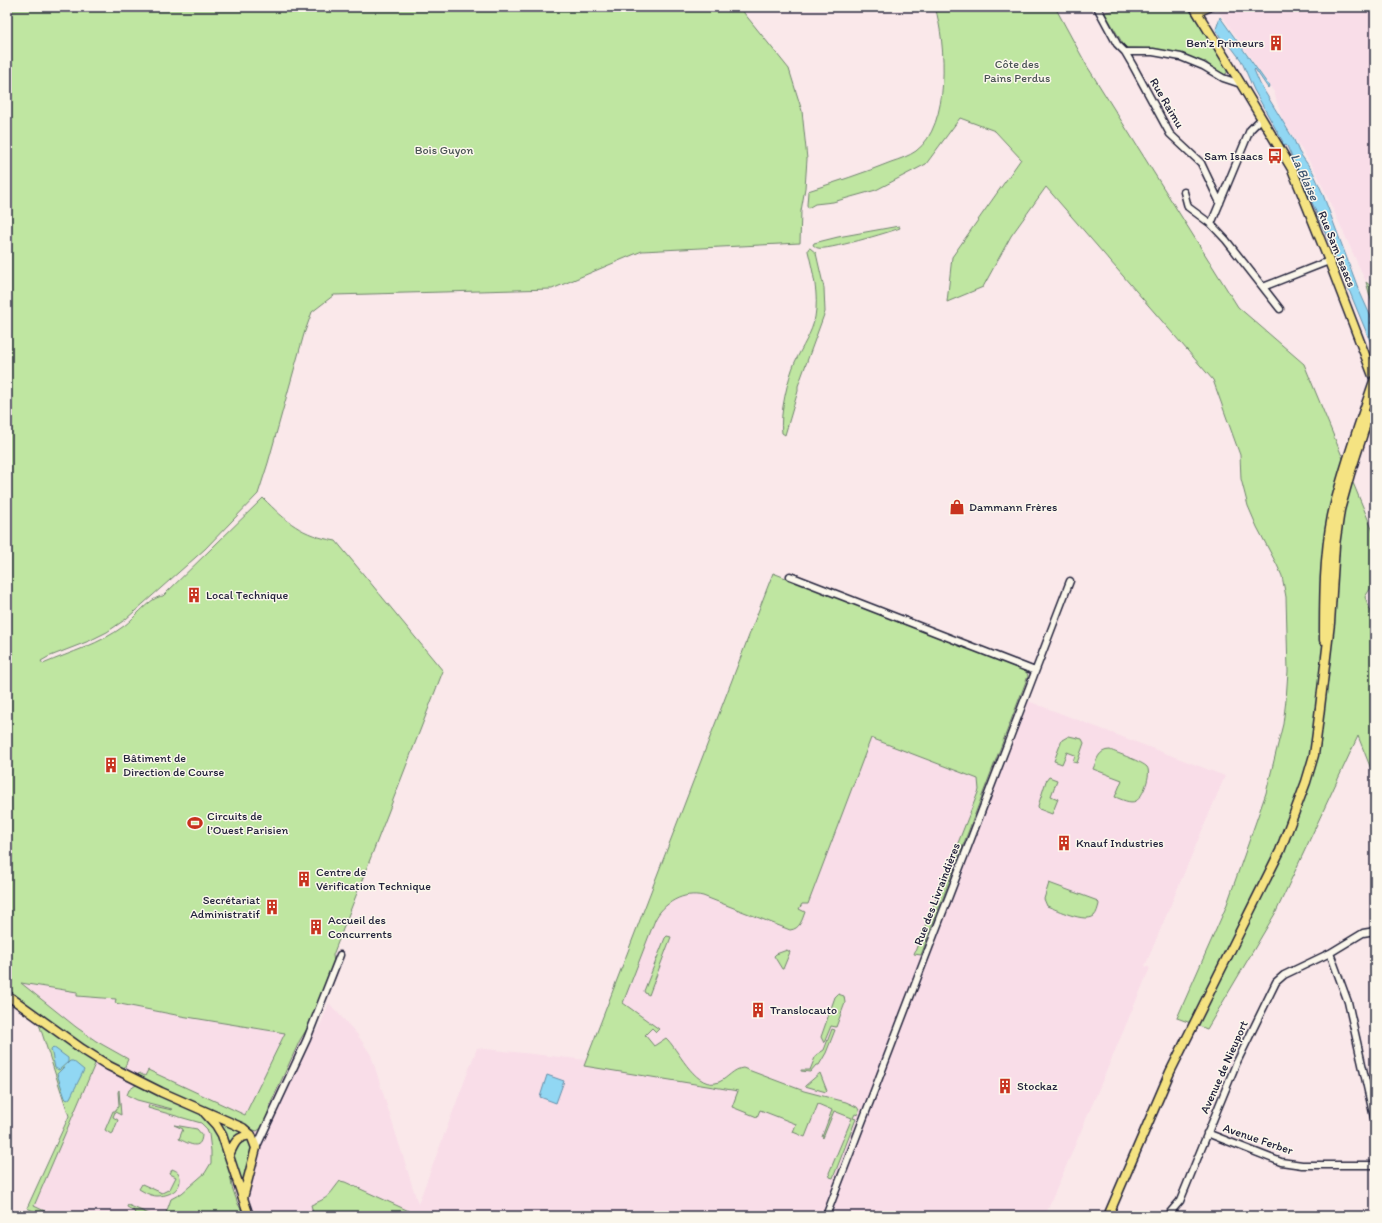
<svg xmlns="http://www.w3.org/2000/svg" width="1382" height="1223" font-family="Itim,sans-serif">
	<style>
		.built { fill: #f9dde8 }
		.green { fill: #bfe6a1; stroke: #70846e }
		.water { fill: #91d7f3; stroke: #658fa9 }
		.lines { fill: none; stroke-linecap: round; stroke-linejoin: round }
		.stream { stroke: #658fa9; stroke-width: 2 }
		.minor-casing { stroke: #22223b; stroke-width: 9 }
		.major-casing { stroke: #22223b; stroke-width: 11 }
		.minor { stroke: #fbf7ec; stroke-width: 6 }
		.major { stroke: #f5e382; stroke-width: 8 }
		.major-bridge-casing { stroke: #22223b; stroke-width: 11; stroke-linecap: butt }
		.major-bridge { stroke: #f5e382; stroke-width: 8 }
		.labels { text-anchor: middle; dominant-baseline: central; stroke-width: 3; stroke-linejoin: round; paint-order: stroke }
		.poi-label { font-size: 12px; fill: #22223b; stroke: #fbf7ec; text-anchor: start }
		.park-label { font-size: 12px; fill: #495354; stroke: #fbf7ec }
		.street-label { font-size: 12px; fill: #22223b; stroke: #fbf7ec }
		.water-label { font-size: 13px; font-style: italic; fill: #435872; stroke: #fbf7ec }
	</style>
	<rect width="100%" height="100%" fill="#fae8ea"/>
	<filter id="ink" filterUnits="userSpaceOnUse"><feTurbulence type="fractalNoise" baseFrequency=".025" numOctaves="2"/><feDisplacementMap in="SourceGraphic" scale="8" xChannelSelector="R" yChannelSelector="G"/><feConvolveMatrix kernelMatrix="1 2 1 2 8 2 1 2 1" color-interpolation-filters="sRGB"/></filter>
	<g filter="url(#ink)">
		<path class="built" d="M1216,7H1375V262L1366,282L1316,172L1282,119L1274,92Z
			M744,649L1009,750L1028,701L1225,776L1145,966L1150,968L1045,1216H44L27,1208L69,1116L40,1027L92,1063L95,1054L128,1060L96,1041L76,1027L20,983L77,992V996L116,999L115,1003L154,1011L285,1033L318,1031L329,1003L357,1034L371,1055L418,1204L477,1048L587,1060Z"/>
		<path class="green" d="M7,7H743L744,13L789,69L802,111L807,159L805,188L801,211L800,243L642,251L552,289L334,295L312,312L304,334L268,463L258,494L205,549L126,619L107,632L89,641L48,657L41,661L43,664C71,652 100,644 124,626C135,618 150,597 163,596L263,498C287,522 301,535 336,541L443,671L333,955L334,964L310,1024L300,1040L270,1105L266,1121L263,1127L257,1131L250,1129L138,1076L139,1073L145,1076L148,1070L245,1115L285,1033L181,1016L115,1003L116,999L77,996V992L21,983L76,1027L96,1041L128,1059L124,1069L95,1054L7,991Z
			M935,7H1055L1087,66L1238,307L1304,364L1375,536V581L1365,597L1375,622V779L1358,736L1276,912L1207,1029L1177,1018L1226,907L1266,793L1283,724L1286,700L1288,671L1286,597L1282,576L1277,565L1257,527L1248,506L1241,479L1240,455L1213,380L1046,187L1011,236L983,287L947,302L952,257L1021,159L995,131L960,118L926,164L876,190L833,202L815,204L808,208L807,205L808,191C836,182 864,173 891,162C900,159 909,156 916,151C951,125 946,43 935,7Z
			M1138,7H1188L1227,69V73L1224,75L1217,72L1205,61L1204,63C1179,51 1154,48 1127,48L1123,44L1105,13L1106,12Z
			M899,226L900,228C890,232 826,251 818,248C816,248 815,246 813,245L814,243L838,237Z
			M810,248L816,253L818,262L824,288L825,312L798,386V391L785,435L782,433C779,415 788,378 795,362C802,347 812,333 815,317C819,295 813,272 808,251V249Z
			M1366,282L1373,288L1375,284V314Z
			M773,573L1023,670L1027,673L1028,676L921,955L914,954L979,790L978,779L871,738L808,904H802L799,909L805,912C802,920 800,929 790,930L703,896C684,891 663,903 655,920L623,1003L659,1029L656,1032L652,1028L645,1035L654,1046L666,1038L668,1040C680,1053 697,1091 719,1082C728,1078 733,1069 743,1068L804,1091L846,1102L857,1107L859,1110L858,1115L855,1114L853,1118L856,1119L833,1178L830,1177L829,1173L852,1118L834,1111L823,1138L822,1137L832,1110L818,1104L805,1137L793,1132L796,1124L760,1110L757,1117L732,1107L738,1091L584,1066Z
			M1069,736L1082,739L1084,743L1077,763L1073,762L1075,755L1067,752L1062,764L1054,761L1062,740Z
			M1110,750C1117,753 1143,762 1147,767C1152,773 1143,797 1136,801C1130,804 1121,799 1115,797L1122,780L1093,769C1097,760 1098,750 1110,750Z
			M1049,777L1057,780L1051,796L1058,799L1052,814L1039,809L1038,806L1046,781Z
			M1049,883L1098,901L1099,904C1098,908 1097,913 1094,916C1085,923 1057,910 1047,906L1044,899Z
			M667,936L671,937L649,995L645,993L644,991L665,938Z
			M787,950L790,952L783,969H782L774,956L776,954Z
			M838,994L844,996L845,1003L836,1027L831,1026L824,1043L821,1037L835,997Z
			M37,1021L89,1058L95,1064L34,1206L55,1216H44L27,1208L69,1116L40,1027Z
			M832,1029L835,1030L826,1053L819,1065H816L810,1072L801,1071V1070H810L816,1055L824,1050Z
			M820,1073L827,1091L826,1092L805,1086Z
			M136,1085L141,1086L201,1114L217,1130L231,1172V1180L232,1187L238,1204L245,1216H228L227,1214L220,1216H165L171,1199L182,1193L205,1173L211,1163V1151L209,1134L207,1129L201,1123L148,1108L149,1105L172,1110V1109L137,1100L127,1095L129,1090Z
			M119,1090L121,1115L115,1112L113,1117L118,1120L113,1133L111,1134L105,1130L113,1111H115L119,1105L118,1092Z
			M216,1119L241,1132L234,1138L230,1145H229Z
			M174,1125L197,1129L202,1135C201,1152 188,1143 179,1139L183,1129Z
			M242,1140H249L252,1151L243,1184L239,1183C235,1166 228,1154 242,1140Z
			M172,1169C177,1171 179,1172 180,1178C181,1190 169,1196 157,1196C151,1196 144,1192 139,1189L142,1184L162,1193L170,1189L176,1177L170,1174Z
			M340,1181L345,1182L420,1216H314L311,1205C330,1197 328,1196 340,1181Z
			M128,1204V1205L154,1216H131L135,1214L134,1211L127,1207Z"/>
		<path class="water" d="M1220,17L1269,86L1268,88L1255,69L1254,70L1260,84L1294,140L1299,152L1313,172L1322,192L1358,288L1375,326V353L1325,232L1287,146L1286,145L1284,146L1282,142H1283L1254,90L1241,60L1232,48L1220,37L1216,29Z
			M53,1047L68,1058V1062L59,1070L55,1068L51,1049Z
			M70,1061H73L84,1070L70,1098L67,1100L65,1098L57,1074Z
			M547,1075L564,1081L556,1103L540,1097Z"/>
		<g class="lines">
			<path class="stream" d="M1371,323L1375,313"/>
			<g class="minor-casing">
				<path id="minor" d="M1097,7L1117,44L1125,52L1132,64L1170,134L1201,163L1220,203
					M1125,52H1153L1181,57L1203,66L1223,78L1241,84
					M1184,192L1188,207L1211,224L1226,240L1280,309
					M1211,224L1250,130L1262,118
					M1263,287L1329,261
					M790,576L1035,671
					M1330,953L1348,1002L1375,1122
					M1207,1133L1281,1162L1302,1165H1375
					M256,1148L307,1039L340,955
					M826,1216L1070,581
					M1167,1216L1180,1201L1236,1064L1276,982L1284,975L1330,953L1363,933L1375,931"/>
			</g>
			<g class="major-casing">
				<path id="major" d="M1194,7L1241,84L1292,169L1329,261L1375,381
					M1197,12L1209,7
					M1324,640C1324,599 1324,556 1332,516C1340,480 1352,445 1364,410
					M7,995L82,1049L109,1066L161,1092L243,1128L251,1135L256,1148L243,1198
					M205,1113L216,1125L222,1135L249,1216
					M229,1155C235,1142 236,1137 251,1135
					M1108,1216L1170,1072L1280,851L1306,782L1314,755L1317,733L1330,623L1335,545L1340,510L1350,474L1375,396"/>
			</g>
			<use href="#minor" class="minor"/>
			<use href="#major" class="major"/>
			<g class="major-bridge-casing">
				<path id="major-bridge" d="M1364,410L1375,378"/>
			</g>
			<use href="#major-bridge" class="major-bridge"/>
		</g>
	</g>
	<defs>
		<g id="building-bare" transform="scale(1.2)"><path d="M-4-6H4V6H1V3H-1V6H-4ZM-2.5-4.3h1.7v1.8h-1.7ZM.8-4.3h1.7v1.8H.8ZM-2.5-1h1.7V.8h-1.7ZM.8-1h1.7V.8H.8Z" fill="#c8321e" stroke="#fbf7ec" stroke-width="2.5" paint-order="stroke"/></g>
		<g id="bus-bare" transform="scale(1.2)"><path d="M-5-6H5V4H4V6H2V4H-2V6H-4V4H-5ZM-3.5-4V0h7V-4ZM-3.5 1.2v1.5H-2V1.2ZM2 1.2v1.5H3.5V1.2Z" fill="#c8321e" stroke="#fbf7ec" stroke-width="2.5" paint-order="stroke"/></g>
		<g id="shop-bare" transform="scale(1.2)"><path d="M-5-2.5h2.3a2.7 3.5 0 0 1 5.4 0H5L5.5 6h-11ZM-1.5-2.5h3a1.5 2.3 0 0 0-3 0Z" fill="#c8321e" stroke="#fbf7ec" stroke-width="2.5" paint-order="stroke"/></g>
		<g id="stadium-bare" transform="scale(1.2)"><path d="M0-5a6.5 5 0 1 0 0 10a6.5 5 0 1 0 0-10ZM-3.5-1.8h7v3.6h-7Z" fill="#c8321e" stroke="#fbf7ec" stroke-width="2.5" paint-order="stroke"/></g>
	</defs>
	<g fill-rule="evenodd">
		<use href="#building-bare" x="1276" y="43"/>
		<use href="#bus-bare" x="1275" y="156"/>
		<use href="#shop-bare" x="957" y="507"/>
		<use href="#building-bare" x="194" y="595"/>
		<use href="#building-bare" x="111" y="765"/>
		<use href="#stadium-bare" x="195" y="823"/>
		<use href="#building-bare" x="1064" y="843"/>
		<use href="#building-bare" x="304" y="879"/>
		<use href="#building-bare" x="272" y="907"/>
		<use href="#building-bare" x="316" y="927"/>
		<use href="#building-bare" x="758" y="1010"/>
		<use href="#building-bare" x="1005" y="1086"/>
	</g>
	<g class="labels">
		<g class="poi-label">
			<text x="1264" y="43" text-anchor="end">Ben'z Primeurs</text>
			<text x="1263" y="156" text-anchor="end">Sam Isaacs</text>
			<text x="969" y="507">Dammann Frères</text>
			<text x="206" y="595">Local Technique</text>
			<text x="123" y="758">Bâtiment de<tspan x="123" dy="14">Direction de Course</tspan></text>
			<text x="207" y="816">Circuits de<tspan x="207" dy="14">l’Ouest Parisien</tspan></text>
			<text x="1076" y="843">Knauf Industries</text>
			<text x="316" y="872">Centre de<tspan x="316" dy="14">Vérification Technique</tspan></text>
			<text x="260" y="900" text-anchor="end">Secrétariat<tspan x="260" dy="14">Administratif</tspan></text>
			<text x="328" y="920">Accueil des<tspan x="328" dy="14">Concurrents</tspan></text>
			<text x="770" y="1010">Translocauto</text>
			<text x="1017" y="1086">Stockaz</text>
		</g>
		<g class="park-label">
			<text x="1017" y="64">Côte des<tspan x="1017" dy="14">Pains Perdus</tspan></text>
			<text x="444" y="150">Bois Guyon</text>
		</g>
		<g class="street-label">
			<text transform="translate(1167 103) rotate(60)">Rue Raimu</text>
			<text transform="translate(1337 249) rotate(68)">Rue Sam Isaacs</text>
			<text transform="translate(937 894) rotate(-69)">Rue des Livraindières</text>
			<text transform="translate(1224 1067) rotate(-66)">Avenue de Nieuport</text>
			<text transform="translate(1258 1139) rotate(19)">Avenue Ferber</text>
		</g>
		<g class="water-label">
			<text transform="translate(1305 177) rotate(65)">La Blaise</text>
		</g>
	</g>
	<rect width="1382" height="1223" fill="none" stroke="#fbf7ec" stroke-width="24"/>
	<rect x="12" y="12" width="1358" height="1199" fill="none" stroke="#22223b" stroke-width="1.5" filter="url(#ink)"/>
</svg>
